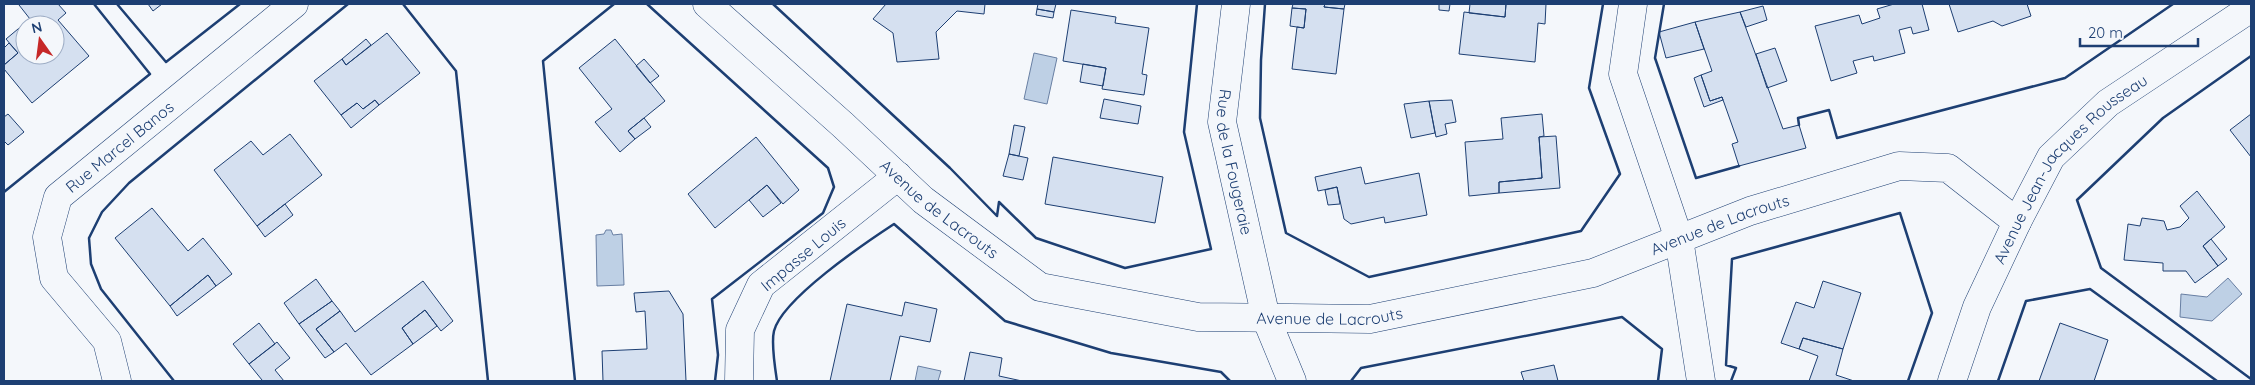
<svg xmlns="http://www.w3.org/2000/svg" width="2255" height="385" font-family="Quicksand,sans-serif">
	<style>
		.water { fill: #bed0e5; stroke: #687fa3 }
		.building { fill: #d5e0f0; stroke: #1d3f73; fill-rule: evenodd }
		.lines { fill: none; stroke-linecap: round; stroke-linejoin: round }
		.minor-casing { stroke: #1d3f73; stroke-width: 29 }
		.tertiary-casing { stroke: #1d3f73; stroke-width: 29 }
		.minor { stroke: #f4f7fb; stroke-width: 28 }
		.tertiary { stroke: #f4f7fb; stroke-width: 28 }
		.wall { stroke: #1d3f73; stroke-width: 2.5 }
		.labels { text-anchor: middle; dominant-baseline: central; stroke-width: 4; stroke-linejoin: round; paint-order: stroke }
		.street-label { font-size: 16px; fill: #1d3f73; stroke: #f4f7fb }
	</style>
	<rect width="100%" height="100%" fill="#f4f7fb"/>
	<path class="water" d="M1034,53L1057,58L1047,104L1024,99Z
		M606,230H611L613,235L622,234L624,285L597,286L596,235L604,234Z
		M2228,278L2242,294L2212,321L2180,317L2181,294L2207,297Z
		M918,366L941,371L938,381H915Z"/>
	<path class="building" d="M21,4H58L66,13L58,20L89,56L32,103L4,69V65L18,53L6,39L30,19L19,5ZM25,25H55V55H25Z
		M148,4H162L153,11Z
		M886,4H985L984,14L957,11L936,32L939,59L897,62L893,33L873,19Z
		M1038,4H1056L1054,12L1037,9Z
		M1293,4H1325L1324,7L1344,9L1336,74L1292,69L1297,27L1304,28L1306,9L1292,8Z
		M1325,4H1345L1344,9L1324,7Z
		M1439,4H1450L1449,11L1439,10Z
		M1470,4H1506L1505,17L1469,13Z
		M1506,4H1546L1545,24L1538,23L1535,62L1459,54L1464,12L1505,17Z
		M1894,4H1922L1929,30L1913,34L1911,27L1899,30L1905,53L1874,61L1873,56L1853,61L1857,73L1831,81L1815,26L1859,15L1862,24L1880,18L1877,9Z
		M1949,4H2027L2031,16L2002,26L1993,21L1958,32Z
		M1763,6L1767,20L1746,27L1740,12Z
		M1292,8L1306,9L1304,28L1290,26Z
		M1037,9L1054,12L1053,18L1036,15Z
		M1071,10L1116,17L1115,23L1149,28L1142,74L1147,75L1144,95L1102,89L1106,68L1063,61Z
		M1740,12L1783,129L1799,125L1806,148L1739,166L1732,144L1738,142L1722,97L1710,101L1701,75L1712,71L1695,22Z
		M1695,22L1704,49L1666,58L1659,32Z
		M387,33L420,73L379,105L375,100L363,109L357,103L341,115L314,81L342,59L346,65Z
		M366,39L371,45L346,65L342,59Z
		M615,39L665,101L628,131L635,139L620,152L595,122L612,109L579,68Z
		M9,43L18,53L4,65V48Z
		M1775,48L1787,81L1767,88L1756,54Z
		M644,59L659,76L650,83L636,66Z
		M1083,64L1106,68L1103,86L1080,82Z
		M1701,75L1710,101L1722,97L1723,100L1704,107L1694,78Z
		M1104,99L1141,106L1138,124L1100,118Z
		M375,100L379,105L351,128L341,115L357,103L363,109Z
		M1452,100L1456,122L1445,124L1447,134L1436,137L1429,101Z
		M1429,101L1435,133L1411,138L1404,104Z
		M8,114L24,132L8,145L4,141V117Z
		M1542,114L1544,136L1539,137L1542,178L1499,182V193L1469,196L1465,142L1503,139L1501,118Z
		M2251,114V157L2230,130Z
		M644,118L651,127L635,139L628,131Z
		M1014,125L1025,127L1019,156L1009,154Z
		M290,134L322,175L257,226L214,170L251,141L263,155Z
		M1556,136L1560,188L1499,193V182L1542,178L1539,137Z
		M756,137L799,190L783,204L767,185L715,228L688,194Z
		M1009,154L1028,158L1023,180L1003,176Z
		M1053,157L1163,177L1155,223L1045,204Z
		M1361,167L1365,184L1419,173L1427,215L1385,223L1384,217L1351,224L1344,219L1337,187L1318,191L1315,177Z
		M767,185L781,203L763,217L749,200Z
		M1337,187L1340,204L1328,205L1325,190Z
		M2197,191L2225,227L2203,246L2218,266L2195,283L2186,271H2163V263L2124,260L2128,224L2140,226L2142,218L2164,221L2167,230L2180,227L2189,218L2180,206Z
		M285,204L293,215L265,237L257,226Z
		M152,208L188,251L203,238L232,274L216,286L208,275L170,306L115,238Z
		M2211,239L2227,259L2218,266L2203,246Z
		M208,275L216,286L177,316L170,306Z
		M316,279L332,301L299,324L284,303Z
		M423,281L453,321L441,331L425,310L402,328L413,344L371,375L346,343L334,352L316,329L340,311L355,332Z
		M1823,281L1861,293L1843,349L1803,338L1799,349L1781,343L1796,302L1814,308Z
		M669,291L683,314L686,381H603L602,351L647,349L645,311L636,312L634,293Z
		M332,301L340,311L316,329L334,352L325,358L299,324Z
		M905,302L937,309L930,342L900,336L890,381H830L847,304L902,316Z
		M425,310L437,326L413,344L402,328Z
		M259,323L275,344L249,364L233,344Z
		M2060,323L2108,340L2094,381H2039Z
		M1803,338L1843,349L1836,375L1854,381H1809L1818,356L1799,349Z
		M277,342L290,358L275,370L284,381H261L262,380L249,364Z
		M970,352L1002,358L999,376L1022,381H964Z
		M1554,365L1558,381H1524L1521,372Z"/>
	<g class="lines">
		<g class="minor-casing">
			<g id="minor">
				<path id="s1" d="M1236,4L1222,122L1266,318L1292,381"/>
				<path d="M1633,4L1623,74L1679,239L1701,381"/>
				<path id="s2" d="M117,381L107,341L54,278L47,237L58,197L294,4"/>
				<path d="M739,381L740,330L761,285L898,176"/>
			</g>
		</g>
		<g class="tertiary-casing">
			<g id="tertiary">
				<path id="s3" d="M707,4L843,125L923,200L1040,287L1198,317L1370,319L1593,273L1750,211L1899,166L1948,168L2017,222"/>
				<path id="s4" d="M1952,381L1977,307L2017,222L2051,157L2108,103L2251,8"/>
			</g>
		</g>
		<use href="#minor" class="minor"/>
		<use href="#tertiary" class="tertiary"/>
		<path class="wall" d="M117,4L166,62L240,4
			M403,4L456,71L488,381
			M647,4L828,168L834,187L823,213L712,299L718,355L715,381
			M773,4L950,168L997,216L999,202L1036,238L1125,268L1211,249L1184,132L1197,4
			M1265,4L1261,60L1260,118L1286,233L1369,277L1581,231L1620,174L1589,88L1603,4
			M1664,4L1655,58L1696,178L1739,166
			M2251,56L2163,118L2077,200L2101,268L2251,379
			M1799,125L1798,118L1829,110L1837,138L2065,78L2173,4
			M4,192L150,74L94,4
			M174,381L101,289L91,264L89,238L102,212L129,183L348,4
			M575,381L543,61L614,4
			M777,381C775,368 771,343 774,331C782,299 865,243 894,224L1005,321L1111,353L1221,372L1230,381
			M1351,381L1361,368L1622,317L1662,349L1658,381
			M1731,381L1736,368L1726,365L1732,259L1900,213L1932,313L1908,381
			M1998,381L2026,301L2090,289L2217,381"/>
	</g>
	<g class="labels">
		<g class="street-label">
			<text stroke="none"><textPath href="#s2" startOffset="286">Rue Marcel Banos</textPath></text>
			<text stroke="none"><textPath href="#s1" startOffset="160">Rue de la Fougeraie</textPath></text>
			<text stroke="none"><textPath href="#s4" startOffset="248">Avenue Jean-Jacques Rousseau</textPath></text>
			<text stroke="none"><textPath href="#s3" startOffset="310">Avenue de Lacrouts</textPath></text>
			<text stroke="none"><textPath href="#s3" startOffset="1134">Avenue de Lacrouts</textPath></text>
			<text transform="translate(803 254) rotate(-40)">Impasse Louis</text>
			<text stroke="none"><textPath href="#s3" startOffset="730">Avenue de Lacrouts</textPath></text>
		</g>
	</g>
	<rect width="2255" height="385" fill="none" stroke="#1d3f73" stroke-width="10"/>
	<g transform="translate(40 40) rotate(346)"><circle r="24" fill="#f4f7fb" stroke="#9eadc5"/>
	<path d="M0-4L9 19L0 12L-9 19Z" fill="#c62828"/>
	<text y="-8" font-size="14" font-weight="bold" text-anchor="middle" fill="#1d3f73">N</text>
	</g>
	<path d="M2080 38v8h118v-8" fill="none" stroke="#1d3f73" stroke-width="2.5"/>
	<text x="2088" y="38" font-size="15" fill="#1d3f73" stroke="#f4f7fb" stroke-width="4" paint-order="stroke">20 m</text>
</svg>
